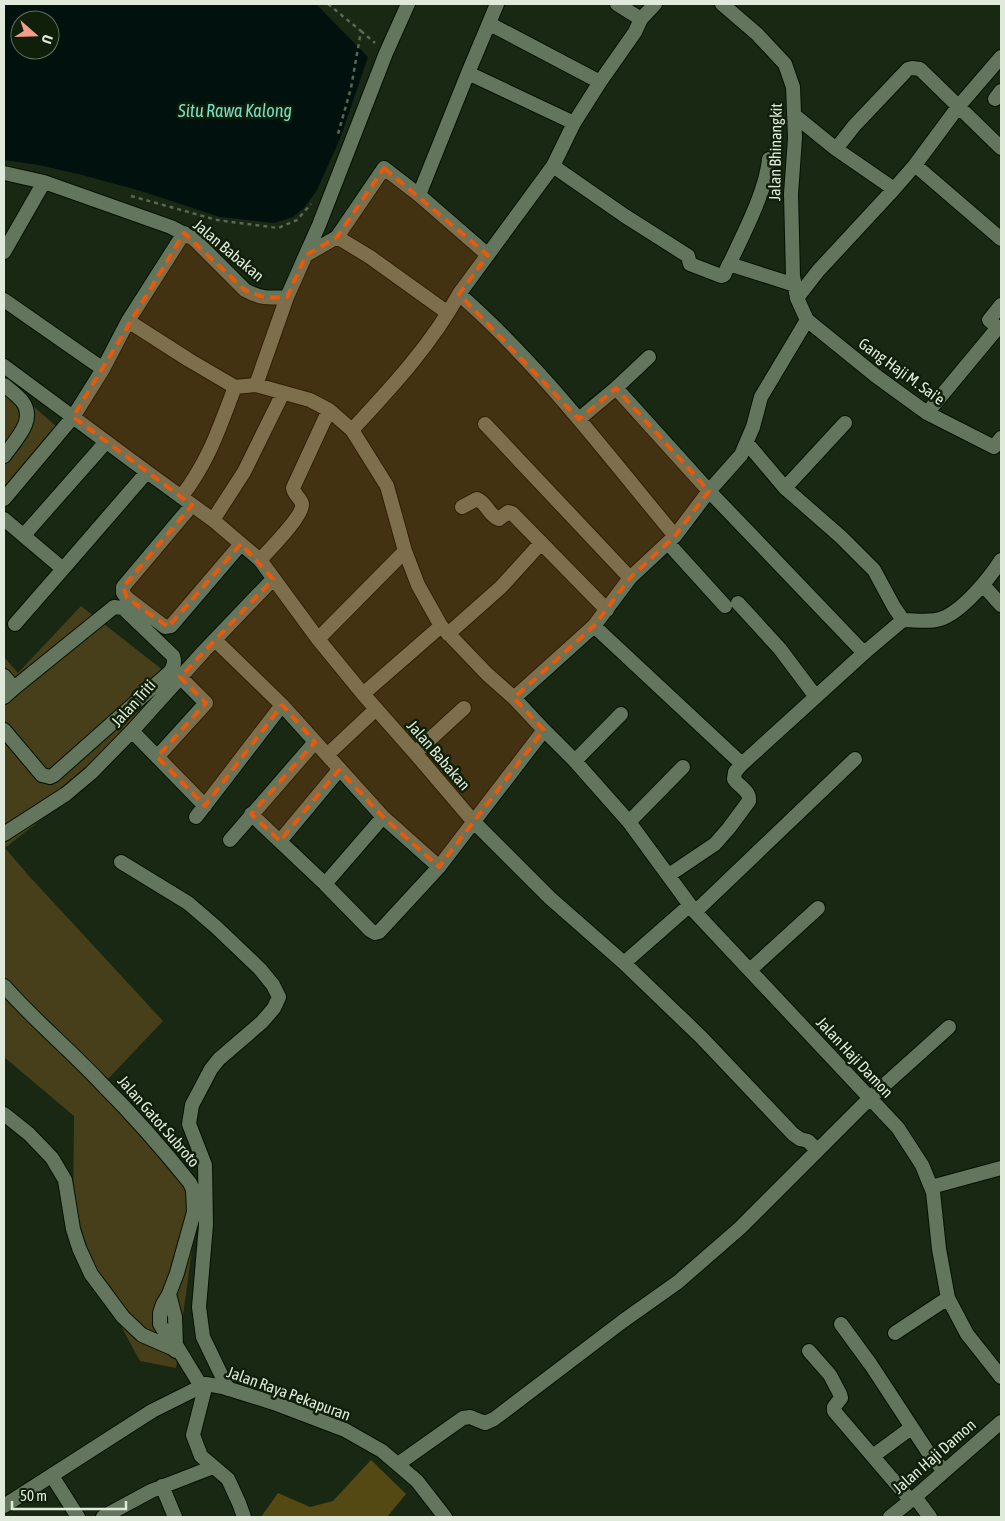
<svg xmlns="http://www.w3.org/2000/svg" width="1005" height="1521" font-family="'Asap Condensed',sans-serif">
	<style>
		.green { fill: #473f19 }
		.forest { fill: #544913 }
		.water { fill: #01120e; fill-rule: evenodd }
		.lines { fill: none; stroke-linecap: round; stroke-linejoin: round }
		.minor-casing { stroke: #041101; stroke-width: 16 }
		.secondary-casing { stroke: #041101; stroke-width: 16 }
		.path { stroke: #596754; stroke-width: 2.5; stroke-dasharray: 4 4; stroke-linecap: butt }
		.minor { stroke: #63755c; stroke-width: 14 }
		.secondary { stroke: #63755c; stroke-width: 14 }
		.marked { fill: #e8590c; fill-opacity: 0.2; stroke: #e8590c; stroke-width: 4; stroke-dasharray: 10 6; stroke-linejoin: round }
		.labels { text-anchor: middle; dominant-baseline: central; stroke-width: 5; stroke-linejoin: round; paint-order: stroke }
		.street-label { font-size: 16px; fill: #dfeadb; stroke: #0f1f09 }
		.water-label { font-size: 18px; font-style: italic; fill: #77dec8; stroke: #0f1f09 }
	</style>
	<rect width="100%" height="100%" fill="#192813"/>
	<path class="green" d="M4,381L57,427L4,492Z
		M81,606L178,682L101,772L5,848L29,876L163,1021L106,1081L200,1189L176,1368L140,1361L90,1269L73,1219L74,1116L4,1057V657L18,673Z"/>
	<path class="forest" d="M371,1460L406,1494L387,1517H261L278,1493L310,1507L333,1501Z"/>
	<path class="water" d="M4,4H316L368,57L340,139L317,190L304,208L293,217L274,223L220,217L141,191L82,175L39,165L4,160ZM20,20H50V50H20Z"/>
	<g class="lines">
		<g class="minor-casing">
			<path id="minor" d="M617,4L641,19
				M722,4L757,34L785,64L793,87L795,138L791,194L793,276L797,298L807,320L876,376L927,413L994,447L1001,438
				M490,24L600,82
				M468,73L574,123
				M995,99L1001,91
				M794,115L836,149L894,189
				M836,149L854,126L908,69L912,68L920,69L1001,148
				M915,165L1001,239
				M553,166L625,216L688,256L690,264L721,276L724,275L729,264L795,285
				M4,173L44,182L171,227L194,239L245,290C261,299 270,298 287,297
				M419,195L468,73L497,4
				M337,237L370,257L448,313
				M4,252L44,182
				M306,255L337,237L384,168L419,195L488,255
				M729,265C743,234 766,192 769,159
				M459,294C540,365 606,453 675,536
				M797,298L818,271L894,189L915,165L958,107L1001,57
				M4,300L103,369
				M128,321L189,360L235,387
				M4,366L147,472L213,520L260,560L318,639L363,694L415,753L473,821L550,898L624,963L701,1037L793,1134L800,1139L808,1141L817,1150
				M4,385C10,390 17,395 22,401C37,420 15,440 4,456
				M256,385L287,297L319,225L386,53L408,4
				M616,388L649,357
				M927,413L995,331L997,327L989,320L1001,305
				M579,419L616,388L709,491L864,653
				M485,424L630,578
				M352,430C391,388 432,344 459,294L553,166L574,123L600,82L635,32L641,19L655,4
				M747,443L785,488L841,537L874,570L894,607L903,620
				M785,488L845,423
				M181,497C209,461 219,428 235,387L256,385L310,400L329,410L352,430L387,486L405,551L418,585L441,626L487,674L514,698L544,730L575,761L629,822L695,912L898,1128L922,1165L933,1192L939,1249L948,1298L967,1334L1001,1377
				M4,499L73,417L103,369L128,321L184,233
				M192,505L123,587V593L127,598L165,627L171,626L241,544
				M462,507L477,499C487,503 489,516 499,519L508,512L512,513L607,610
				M4,519L63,569L147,472
				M213,520L244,472L283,393
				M24,535L106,442
				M668,543L725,606
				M260,560C268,551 304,515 302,504C301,498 294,495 293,488L329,410
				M983,585L1001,605
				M738,603L780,649L816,697
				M15,624L63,569
				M594,626L742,764
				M448,634L501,587L541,543
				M318,639L405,551
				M215,640L282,705L383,817L439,867
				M4,676L14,688L4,697
				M363,694L441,626
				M514,698L594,626L630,578L675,536L709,491L741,455L753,427L761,397L807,320
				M4,730L42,775L50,777L54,775L171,671C174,665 175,662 173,656L123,608L114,607L14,688
				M132,731L205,806
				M415,753L464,708
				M327,755L376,709
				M157,757L206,703L180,677
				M575,761L621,714
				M251,814L325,884L370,930L375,933L379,932L439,867L544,730
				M196,817L282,705
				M629,822L683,767
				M4,834L66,794L91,773L132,731L204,651L273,579
				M230,840L315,742
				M280,841L339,770
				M121,862L188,903L216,927L260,969L273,985L279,997L274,1008L262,1022L219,1059L211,1069L192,1105L189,1124L205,1165L206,1225L199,1307L203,1337L228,1389
				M669,875L715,844L729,828L749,801C750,790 739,787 734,779L735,772L742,764L864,653L903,620C916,620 931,623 943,618C963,610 990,578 1001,560
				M325,884L383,817
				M695,912L855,759
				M624,963L690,905
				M750,970L818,908
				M4,986C34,1020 70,1050 101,1083C132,1114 162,1148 190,1183L193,1190L194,1212L177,1273L169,1294L163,1304L160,1313V1324L169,1339L176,1345L201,1386
				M4,1114L29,1134L52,1158L65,1180L73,1229L79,1248L91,1274L123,1317L142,1335L172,1348L176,1351
				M931,1187L1001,1168
				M169,1294L175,1317L176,1345
				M841,1324L871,1365L928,1452L944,1471
				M895,1333L948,1298
				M809,1351L830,1375L840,1394L841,1398L834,1407V1411L911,1501
				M206,1384L193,1435L201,1456L228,1479L239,1503L244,1517
				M873,1456L911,1428
				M398,1464L463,1418L470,1417L485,1423L494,1419L623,1321L678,1282L740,1228L870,1098L949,1027
				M52,1476L78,1517
				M162,1486L175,1517
				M915,1497L930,1517
				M103,1517L151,1491L213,1467
				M890,1517L915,1497L1001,1422"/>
		</g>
		<g class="secondary-casing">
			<path id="secondary" d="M4,1506L152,1411L206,1384L223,1387L274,1403L345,1430L382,1451L417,1481L445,1517"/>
		</g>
		<path class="path" d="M328,4L361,31L351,88L338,134
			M361,31L375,43
			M131,196L217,220L278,228L297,220L311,204"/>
		<use href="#minor" class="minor"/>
		<use href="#secondary" class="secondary"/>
	</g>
	<path class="marked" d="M384,168L488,255L459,294L579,419L616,388L709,491L675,536L630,578L594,626L514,698L544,730L439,867L383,817L339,770L280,841L251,814L315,742L282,705L205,806L157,757L206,703L180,677L273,579L241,544L168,627L127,598L123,587L192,505L73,417L184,233L245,290L266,298L287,297L306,255L337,237Z"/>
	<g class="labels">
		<g class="street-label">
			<text transform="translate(775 152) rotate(-89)">Jalan Bhinangkit</text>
			<text transform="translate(229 250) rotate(40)">Jalan Babakan</text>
			<text transform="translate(902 371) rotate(36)">Gang Haji M. Sai'e</text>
			<text transform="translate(133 703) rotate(-48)">Jalan Triti</text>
			<text transform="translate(439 755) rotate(49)">Jalan Babakan</text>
			<text transform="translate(855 1057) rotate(47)">Jalan Haji Damon</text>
			<text transform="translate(159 1121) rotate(49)">Jalan Gatot Subroto</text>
			<text transform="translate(289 1393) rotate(20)">Jalan Raya Pekapuran</text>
			<text transform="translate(934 1456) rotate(-41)">Jalan Haji Damon</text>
		</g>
		<g class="water-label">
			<text x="235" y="110">Situ Rawa Kalong</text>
		</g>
	</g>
	<rect width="1005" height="1521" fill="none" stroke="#dfeadb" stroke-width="10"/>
	<g transform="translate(35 35) rotate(110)"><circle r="24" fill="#0f1f09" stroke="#62705d"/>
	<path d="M0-4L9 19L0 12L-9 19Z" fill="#f49e88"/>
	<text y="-8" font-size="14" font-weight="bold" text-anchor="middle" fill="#dfeadb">U</text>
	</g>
	<path d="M12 1501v8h114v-8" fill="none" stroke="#dfeadb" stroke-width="2.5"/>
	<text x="20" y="1501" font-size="15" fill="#dfeadb" stroke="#0f1f09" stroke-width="4" paint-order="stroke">50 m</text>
</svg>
